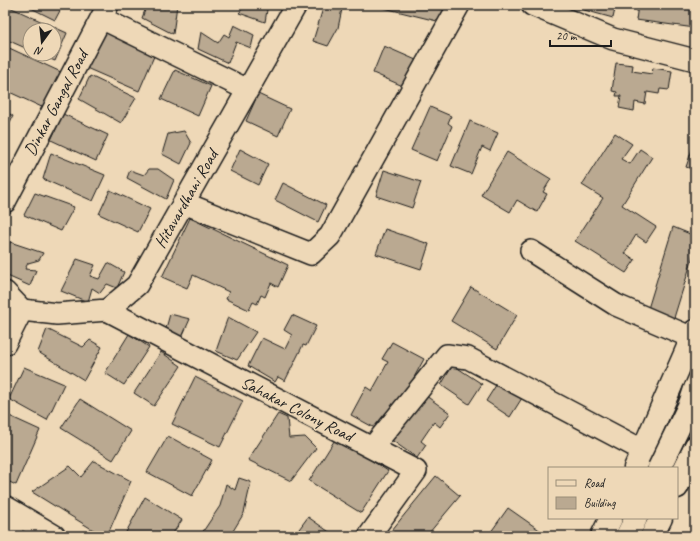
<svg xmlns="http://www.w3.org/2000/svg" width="700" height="541" font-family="Caveat,sans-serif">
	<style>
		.building { fill: #baa991; stroke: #1c1c1c }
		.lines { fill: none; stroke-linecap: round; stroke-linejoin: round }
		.minor-casing { stroke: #1c1c1c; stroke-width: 24 }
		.major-casing { stroke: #1c1c1c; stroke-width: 25 }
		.minor { stroke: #eed8b7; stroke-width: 21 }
		.major { stroke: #eed8b7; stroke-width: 22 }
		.major-bridge-casing { stroke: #1c1c1c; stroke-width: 25; stroke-linecap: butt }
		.major-bridge { stroke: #eed8b7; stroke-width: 22 }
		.labels { text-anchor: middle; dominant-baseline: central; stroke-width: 3; stroke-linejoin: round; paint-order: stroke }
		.street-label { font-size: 17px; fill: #1c1c1c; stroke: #eed8b7 }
	</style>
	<rect width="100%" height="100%" fill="#eed8b7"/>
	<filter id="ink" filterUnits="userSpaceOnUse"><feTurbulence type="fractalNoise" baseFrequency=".025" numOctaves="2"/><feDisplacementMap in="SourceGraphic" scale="8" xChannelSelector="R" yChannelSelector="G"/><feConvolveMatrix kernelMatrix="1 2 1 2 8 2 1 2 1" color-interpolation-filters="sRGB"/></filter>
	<g filter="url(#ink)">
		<path class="building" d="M5,5L67,33L55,61L39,54H54V30H30V50L5,39Z
			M25,5H63L55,20Z
			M147,5H177L173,34L142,18Z
			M246,5H265L267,10L265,22L239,13Z
			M324,5H333L342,9L338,28L328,46L313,41Z
			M376,5H445L441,22L376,6Z
			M566,5H616L613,18Z
			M638,5H695V28L636,20Z
			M103,23L158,47L139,91L84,67Z
			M234,25L254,35L251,48L236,42L228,63L198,49L201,32L218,43L224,34L229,37Z
			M5,46L63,73L46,109L5,90Z
			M384,46L416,60L405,87L373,73Z
			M616,63L633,65L632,71L652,74L653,68L672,71L669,90L660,89L659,94L647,92L645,104L635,102L634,111L619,108L621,96H616L617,92L612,91Z
			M175,70L211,86L198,116L161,99Z
			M90,76L136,98L121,123L79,99Z
			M258,94L290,109L278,136L246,121Z
			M430,107L451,116L448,123L452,126L437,161L411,150Z
			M5,111L13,116L5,132Z
			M63,114L108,135L96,161L51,140Z
			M470,121L498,133L490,151L482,147L471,174L451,166Z
			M184,131L191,143L181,164L162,154L168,134Z
			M615,133L632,144L621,159L630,164L640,149L652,157L622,205L656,227L646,242L636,235L625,253L635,260L626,273L575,241L603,198L582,185Z
			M695,141V170L686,167Z
			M240,149L268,164L258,185L230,171Z
			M507,152L551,179L543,192L547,194L537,212L517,200L510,212L481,195Z
			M51,153L105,175L93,201L43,179Z
			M149,169H158L174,180L166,199L127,178L130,170L144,175Z
			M384,170L421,182L412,208L376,196Z
			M283,183L326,205L318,222L275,200Z
			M110,190L150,209L138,232L99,214Z
			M35,193L74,207L61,231L24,215Z
			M190,218L288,265L278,287L271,283L265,297L261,295L257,304L253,302L249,310L226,299L229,292L193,275L187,288L162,277Z
			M673,227L695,236V250L673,321L647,312Z
			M385,229L429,244L421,269L376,254Z
			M10,242L43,253L39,260L28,263L25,269L36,270L30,286L5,275V252Z
			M77,259L95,265L90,276L99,279L108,263L124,272L117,288L107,284L100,293L92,288L88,302L61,291Z
			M471,287L517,315L497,349L451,321Z
			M170,314L190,319L182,337L165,332Z
			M292,315L316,326L306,346L303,345L285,381L278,377L275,382L248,366L262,338L285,349L292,335L284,330Z
			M228,317L256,332L237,360L216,351Z
			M47,329L83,347L90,340L102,347L84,380L38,352Z
			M129,334L149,347L124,385L105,373Z
			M392,342L424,359L384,433L351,415L366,387L372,391L388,362L382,359Z
			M161,352L181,366L154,406L134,393Z
			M453,365L482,384L469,404L441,385Z
			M24,367L64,384L47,420L9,399Z
			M195,377L243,401L220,447L172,424Z
			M498,382L522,398L510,417L486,401Z
			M422,393L450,413L440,427L434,422L421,441L426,445L417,458L390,439Z
			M80,399L131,431L113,460L61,428Z
			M5,414L40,430L16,485L5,480Z
			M278,414L287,418L289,438L305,437L316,448L291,481L248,460Z
			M168,436L212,460L192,496L147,472Z
			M336,438L388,471L361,513L309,481Z
			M94,461L131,481L107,536H103L32,492L70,466L81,477Z
			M436,476L460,496L429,533L432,536H387Z
			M239,478L251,482L244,513L230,536H217L212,533L210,536H200L220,506L226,484L235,490Z
			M145,497L182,520L171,536H124Z
			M508,508L548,536H488Z
			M308,517L335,536H294Z"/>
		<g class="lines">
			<g class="minor-casing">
				<path id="minor" d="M532,5L613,39L695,60
					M101,18L248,90
					M5,202L108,5
					M184,203L311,254L330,236L459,5
					M531,251L616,305L695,339
					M5,292L22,310
					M22,310L57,314L107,310L137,285L296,5
					M107,310L416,471L369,536
					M5,344L22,310
					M372,448L447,355L468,358L644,451L689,463L695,462"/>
			</g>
			<g class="major-casing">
				<path id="major" d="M635,468L695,331
					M677,487L695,447
					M5,507L54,536
					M5,531L13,536
					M602,536L611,518
					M627,536L636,518
					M652,536L661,518"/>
			</g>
			<use href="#minor" class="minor"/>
			<use href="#major" class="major"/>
			<g class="major-bridge-casing">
				<path id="major-bridge" d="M659,468L690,404L695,389"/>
			</g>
			<use href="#major-bridge" class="major-bridge"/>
		</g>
	</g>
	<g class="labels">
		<g class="street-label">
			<text transform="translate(56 103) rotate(-62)">Dinkar Gangal Road</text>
			<text transform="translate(186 199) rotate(-60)">Hitavardhani Road</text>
			<text transform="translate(297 409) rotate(27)">Sahakar Colony Road</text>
		</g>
	</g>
	<rect width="700" height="541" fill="none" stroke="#eed8b7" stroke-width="20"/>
	<rect x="10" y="10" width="680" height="521" fill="none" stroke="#1c1c1c" stroke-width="1.5" filter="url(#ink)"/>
	<rect x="548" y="467" width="130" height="52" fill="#eed8b7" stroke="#9a8d79"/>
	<rect x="556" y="480" width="20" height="6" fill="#eed8b7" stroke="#9a8d79"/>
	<text x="584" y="487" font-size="12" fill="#1c1c1c">Road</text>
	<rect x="556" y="497" width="20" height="12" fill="#baa991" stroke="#9a8d79"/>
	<text x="584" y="507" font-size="12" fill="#1c1c1c">Building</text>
	<g transform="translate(42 42) rotate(195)"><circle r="19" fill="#eed8b7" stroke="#9a8d79"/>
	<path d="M0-3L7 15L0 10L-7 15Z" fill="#1c1c1c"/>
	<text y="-6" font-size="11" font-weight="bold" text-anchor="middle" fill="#1c1c1c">N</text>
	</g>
	<path d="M550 40v6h61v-6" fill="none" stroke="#1c1c1c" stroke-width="2"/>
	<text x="556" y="40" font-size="12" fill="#1c1c1c" stroke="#eed8b7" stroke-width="3" paint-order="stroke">20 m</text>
</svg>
